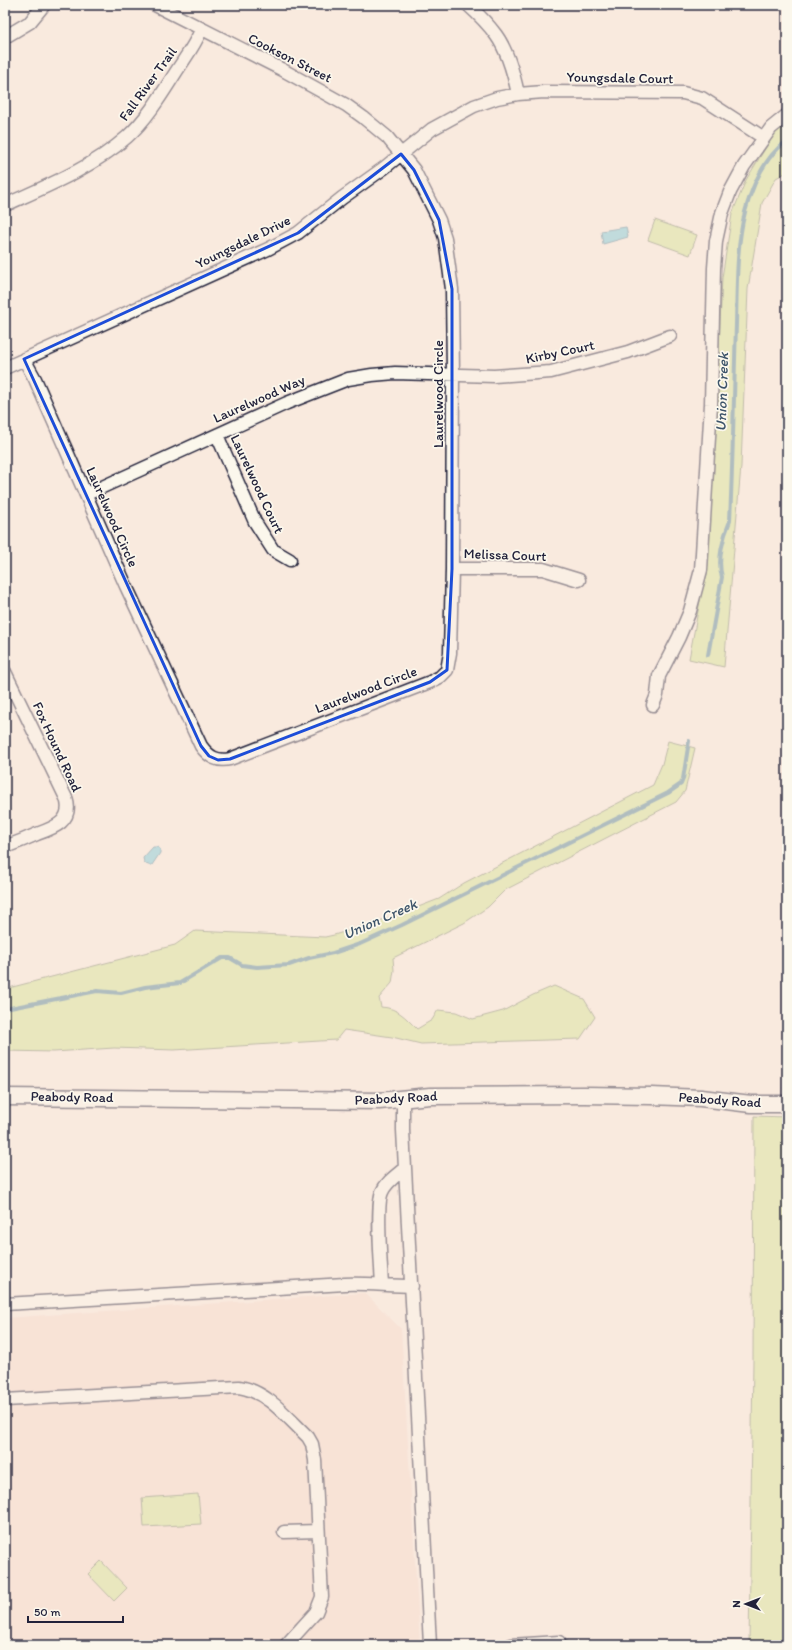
<svg xmlns="http://www.w3.org/2000/svg" width="792" height="1650" font-family="Itim,sans-serif">
	<style>
		.built { fill: #f6dbcd }
		.green { fill: #d4e598; stroke: #7b846a }
		.water { fill: #7ccad9; stroke: #58879a }
		.lines { fill: none; stroke-linecap: round; stroke-linejoin: round }
		.stream { stroke: #58879a; stroke-width: 4 }
		.minor-casing { stroke: #22223b; stroke-width: 15 }
		.major-casing { stroke: #22223b; stroke-width: 19 }
		.minor { stroke: #fbf7ec; stroke-width: 12 }
		.major { stroke: #fbf7ec; stroke-width: 16 }
		.marked { fill: none; stroke: #1d4ed8; stroke-width: 3; stroke-linejoin: round }
		.labels { text-anchor: middle; dominant-baseline: central; stroke-width: 3.5; stroke-linejoin: round; paint-order: stroke }
		.street-label { font-size: 14px; fill: #22223b; stroke: #fbf7ec }
		.water-label { font-size: 15px; font-style: italic; fill: #3d546a; stroke: #fbf7ec }
	</style>
	<rect width="100%" height="100%" fill="#f9eade"/>
	<filter id="ink" filterUnits="userSpaceOnUse"><feTurbulence type="fractalNoise" baseFrequency=".025" numOctaves="2"/><feDisplacementMap in="SourceGraphic" scale="8" xChannelSelector="R" yChannelSelector="G"/><feConvolveMatrix kernelMatrix="1 2 1 2 8 2 1 2 1" color-interpolation-filters="sRGB"/></filter>
	<g filter="url(#ink)">
		<path class="built" d="M365,1293L401,1329L420,1645H5V1318Z"/>
		<path class="green" d="M787,122V172L776,178L762,203L748,289L741,466L724,667L689,659L704,579L715,443L722,278L732,214L746,180L774,134Z
			M655,220L697,235L690,255L648,240Z
			M668,741L695,748L685,791L676,802L505,890L488,907L464,923L393,958L394,970L392,983L379,998L381,1007C398,1008 405,1017 417,1029L432,1020L438,1010L456,1012L473,1019L503,1011L533,995L554,986L584,999L595,1017L580,1039L421,1044L392,1037L344,1030L336,1040L174,1050L114,1048L54,1052L5,1051V989L175,945L195,931L325,937L334,935L395,916L439,899L464,883L653,785L662,764Z
			M754,1116L787,1117V1645H749L753,1361Z
			M198,1494L201,1524L144,1527L142,1498Z
			M101,1561L127,1588L114,1601L88,1574Z"/>
		<path class="water" d="M626,227L628,237L603,244L601,231Z
			M153,847H157L160,849V853L152,865H148L144,862L143,858Z"/>
		<g class="lines">
			<path class="stream" d="M708,655L722,577C717,560 723,537 730,521C733,455 734,390 736,324C737,288 736,247 745,212C752,186 764,157 787,141
				M5,1009L97,991L121,993L145,987L180,983L222,958H230L242,965L257,967L289,965L309,958L333,953L360,944L402,925L668,793L681,784L683,779L689,741"/>
			<g class="minor-casing">
				<path id="minor" d="M468,5C478,14 488,24 496,35C507,50 514,75 518,94
					M5,37L30,22L44,5
					M5,205C47,186 92,168 127,137C147,119 162,94 176,72C185,58 195,45 201,30
					M24,359L35,379L126,586L201,746C209,757 217,762 230,759L430,682L440,677L447,670L450,653L452,569L453,375L452,289L445,238L439,220L414,170L387,137L364,118L346,105L281,69L155,5
					M5,368L268,249L298,233L342,198L384,168L432,129L474,106L497,98L518,94L544,92L683,93L702,98L764,138
					M217,435L255,522L273,550L290,560
					M87,494L287,403L348,379L372,375L395,373L494,376L551,372L628,352L670,336
					M452,569H543L579,580
					M5,672L66,798C74,821 54,828 37,834C26,839 16,843 5,847
					M653,705L657,695L659,676L679,637L690,611L701,570L711,404L714,268L716,241L722,213L730,192L744,166L771,128L787,115
					M403,1099V1130L430,1645
					M382,1284C381,1267 376,1205 382,1192C386,1182 397,1175 405,1168
					M5,1304L345,1284C367,1283 389,1286 412,1286
					M5,1400L239,1387C267,1391 288,1418 308,1437L312,1444L315,1460L322,1597L316,1612L286,1645
					M284,1532L318,1531
					M511,1645L559,1642"/>
			</g>
			<g class="major-casing">
				<path id="major" d="M5,1097L379,1101L430,1096L584,1095L651,1096L701,1098L751,1104H787"/>
			</g>
			<use href="#minor" class="minor"/>
			<use href="#major" class="major"/>
		</g>
	</g>
	<path d="M0 0H792V1650H0ZM401,154L414,170L439,220L452,289V569L447,670L430,682L230,759L218,760L209,756L201,746L24,359L298,233Z" fill="#f9eade" fill-opacity=".55" fill-rule="evenodd"/>
	<path class="marked" d="M401,154L414,170L439,220L452,289V569L447,670L430,682L230,759L218,760L209,756L201,746L24,359L298,233Z"/>
	<g class="labels">
		<g class="street-label">
			<text transform="translate(290 58) rotate(27)">Cookson Street</text>
			<text transform="translate(620 78) rotate(1)">Youngsdale Court</text>
			<text transform="translate(148 84) rotate(-54)">Fall River Trail</text>
			<text transform="translate(243 242) rotate(-26)">Youngsdale Drive</text>
			<text transform="translate(560 352) rotate(-12)">Kirby Court</text>
			<text transform="translate(438 394) rotate(-90)">Laurelwood Circle</text>
			<text transform="translate(259 399) rotate(-24)">Laurelwood Way</text>
			<text transform="translate(257 484) rotate(65)">Laurelwood Court</text>
			<text transform="translate(112 517) rotate(66)">Laurelwood Circle</text>
			<text transform="translate(505 555) rotate(2)">Melissa Court</text>
			<text transform="translate(366 690) rotate(-21)">Laurelwood Circle</text>
			<text transform="translate(57 747) rotate(65)">Fox Hound Road</text>
			<text transform="translate(72 1097) rotate(1)">Peabody Road</text>
			<text transform="translate(396 1098) rotate(-3)">Peabody Road</text>
			<text transform="translate(720 1100) rotate(4)">Peabody Road</text>
		</g>
		<g class="water-label">
			<text transform="translate(722 392) rotate(-88)">Union Creek</text>
			<text transform="translate(380 919) rotate(-24)">Union Creek</text>
		</g>
	</g>
	<rect width="792" height="1650" fill="none" stroke="#fbf7ec" stroke-width="20"/>
	<rect x="10" y="10" width="772" height="1630" fill="none" stroke="#22223b" stroke-width="1.5" filter="url(#ink)"/>
	<g transform="translate(746 1604) rotate(270)" stroke="#fbf7ec" stroke-width="3" paint-order="stroke">
	<path d="M0-3L7 15L0 10L-7 15Z" fill="#22223b"/>
	<text y="-6" font-size="11" font-weight="bold" text-anchor="middle" fill="#22223b">N</text>
	</g>
	<path d="M28 1616v6h95v-6" fill="none" stroke="#22223b" stroke-width="2"/>
	<text x="34" y="1616" font-size="12" fill="#22223b" stroke="#fbf7ec" stroke-width="3" paint-order="stroke">50 m</text>
</svg>
